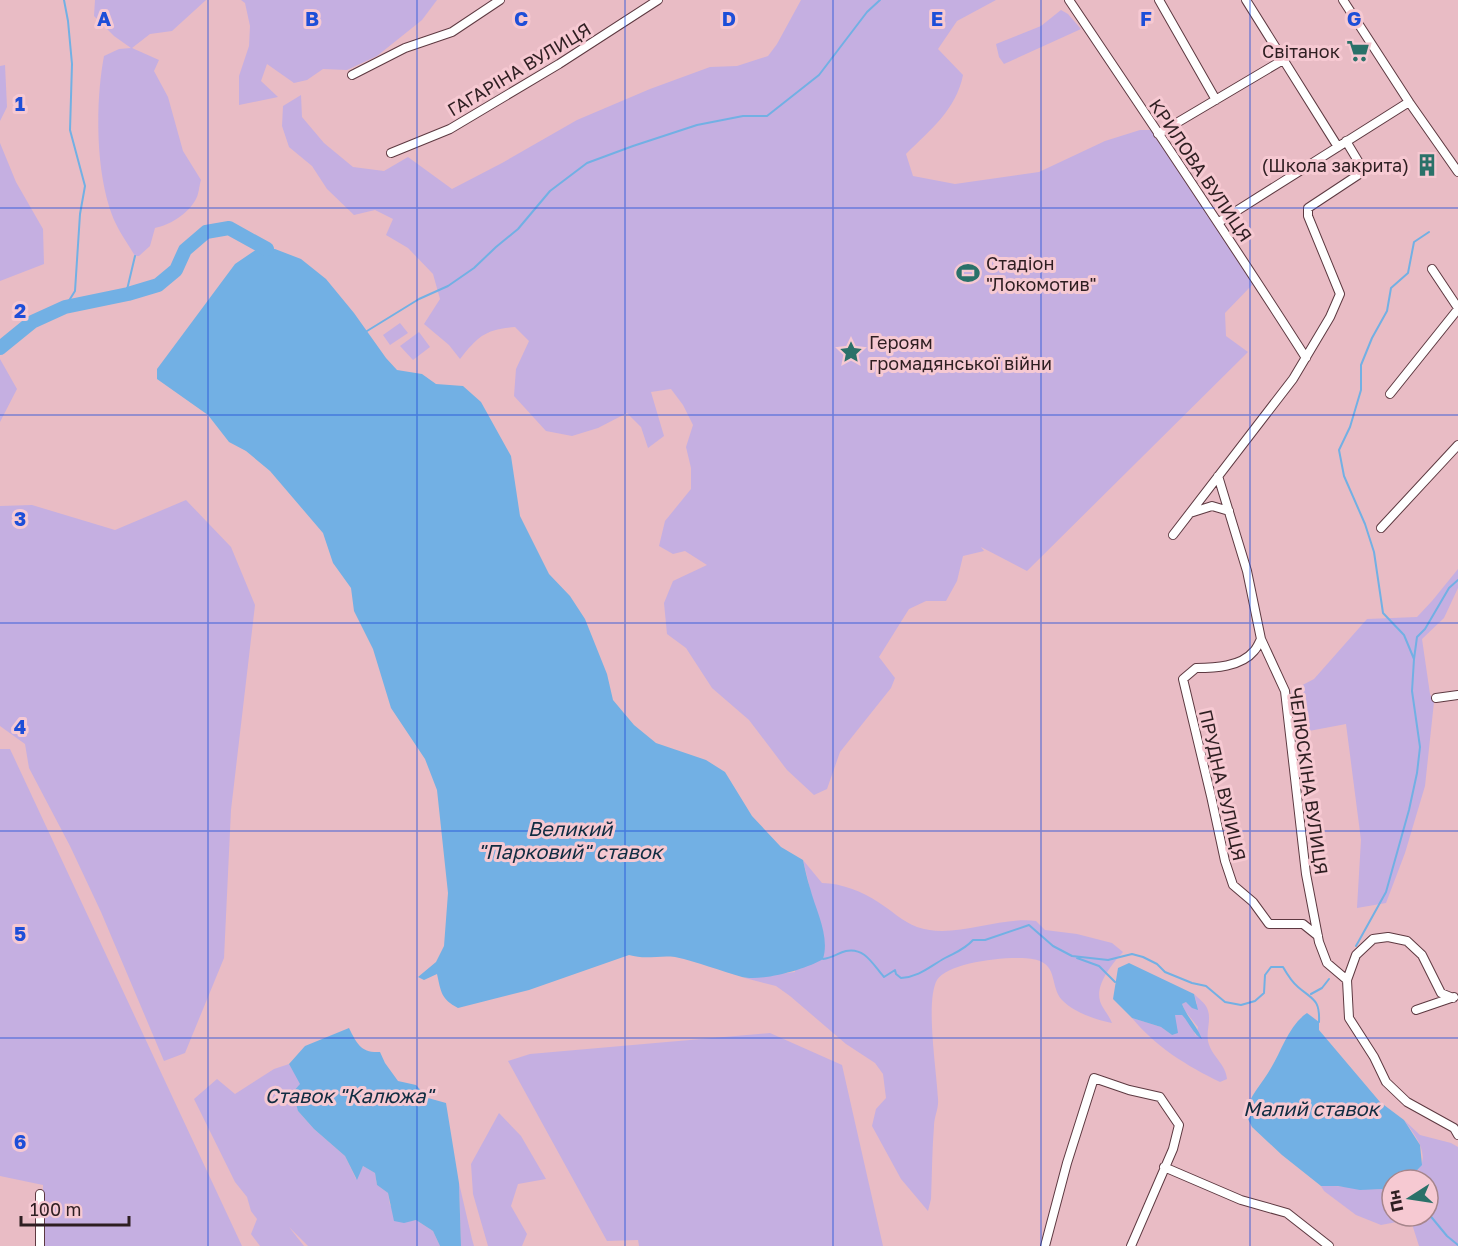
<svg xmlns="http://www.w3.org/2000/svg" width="1458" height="1246" font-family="'Golos Text',sans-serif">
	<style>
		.green { fill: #c5afe1 }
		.water { fill: #72b0e4 }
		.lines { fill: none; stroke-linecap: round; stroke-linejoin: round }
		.stream { stroke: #72b0e4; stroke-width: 2 }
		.river { stroke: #72b0e4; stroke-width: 14 }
		.minor-casing { stroke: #5d3941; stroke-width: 10 }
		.minor { stroke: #fff; stroke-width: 8 }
		.grid { fill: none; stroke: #1d4ed8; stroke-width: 1.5; stroke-opacity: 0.55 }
		.labels { text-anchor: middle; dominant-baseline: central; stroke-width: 6; stroke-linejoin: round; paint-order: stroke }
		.poi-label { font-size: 18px; fill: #2e1e21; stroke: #f6c9d2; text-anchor: end }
		.street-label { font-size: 18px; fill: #2e1e21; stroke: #f6c9d2 }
		.water-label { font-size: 20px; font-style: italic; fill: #102c41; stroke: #f6c9d2 }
		.grid-label { font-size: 20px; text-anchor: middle; font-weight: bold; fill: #1d4ed8; stroke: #f6c9d2; stroke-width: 6; stroke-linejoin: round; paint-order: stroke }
	</style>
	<rect width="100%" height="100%" fill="#e9bcc5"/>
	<path class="green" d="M95,0H206L172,31L150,34L132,48L159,60L154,71L168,97L183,151L201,180C199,186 199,194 196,199C188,214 170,225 155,228L150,246L139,256H135C129,245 121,235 116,224C95,180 95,103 104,56L119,49L131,48L114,36L94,16Z
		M241,0H437L422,20L377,56L347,70L323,69L307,80L294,83L267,64L261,81L278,97L239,105V76L249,46L250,26L245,3Z
		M801,0H996L957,21L938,49L963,75C956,110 930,130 906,154L913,176L955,184L1039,172L1105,141L1140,130H1151L1254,283L1225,313L1226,336L1248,352L1027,571L981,547L984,551L963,556L957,581L946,601H926L909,609L879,657L895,678L891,688L840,752L827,789L814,795L787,770L749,720L712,688L686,648L667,634L664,603L673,581L707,565L685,551L673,554L659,546L665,521L691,489V468L686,447L693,425L683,405L671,389L651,392L664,436L648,448L641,427L627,413L598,428L572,436L546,431L514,396L516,369L529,341L515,327C486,329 478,336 460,359L449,345L424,324L440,299L433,274L408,248L386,235L393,219L375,210L354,215L327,189L312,166L289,147L282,126L283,106L301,95L302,117L324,143L353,167L384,171L408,157L452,189L502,163L577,120L650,89L710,67L737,66L768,56L777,44Z
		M1061,10L1068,14L1081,29L1004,64L999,57L996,44L1041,26Z
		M5,65L7,107L0,121V66Z
		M0,143L16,182L43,229L44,264L0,281Z
		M400,323L408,333L390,345L383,335Z
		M419,332L430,347L413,360L400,346Z
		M0,359L17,389L0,422Z
		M186,500L231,547L255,605L231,810L224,958L185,1053L164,1061L101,912L70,846L29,768L25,744L0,726V506L32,505L115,530Z
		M1458,569V588L1444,618L1422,639L1430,694L1434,702L1425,786L1405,853L1386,903L1357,908L1361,840L1346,724L1293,734L1291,691L1314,679L1367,619L1417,617L1432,601Z
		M0,749H10L242,1246H43V1185L0,1176Z
		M803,860L822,883C841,883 863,892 878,902C891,910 903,922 917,927C954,940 998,916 1036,921L1045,930L1077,934L1112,943L1123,952C1113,963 1095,984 1100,1001C1102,1008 1109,1015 1112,1023C1096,1020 1073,1012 1062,1000C1050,987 1058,966 1037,960C1018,954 948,961 937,980C925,1001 937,1073 938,1099C939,1108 934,1117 934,1126C932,1150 932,1175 931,1199L928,1211L901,1179L872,1126L876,1109L886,1098L883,1074L875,1063L846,1044L790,996L776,986L745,978L795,972L810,889Z
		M1194,994C1198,998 1205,1003 1207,1008C1212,1019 1206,1030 1208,1041C1211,1056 1226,1064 1227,1079L1220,1082C1187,1066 1156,1047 1132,1018L1161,1027L1172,1035L1175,1022V1015H1182L1190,1023L1196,1036L1198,1027L1185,1011L1182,1004L1186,1002L1197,1004Z
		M770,1033L842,1065L883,1246H639L638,1240L607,1241L508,1061L530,1054Z
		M289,1064L301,1084L298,1111L314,1129L345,1156L356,1179L363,1166L375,1173L377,1185L388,1193L390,1205L404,1222L416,1220L433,1231L440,1246H308L289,1227L304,1246H260L251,1234L257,1219L251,1211L247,1197L235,1182L194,1099L217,1079L235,1094L274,1069Z
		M499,1113L521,1136L546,1179L518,1184L511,1206L527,1234L522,1246H488L473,1194L471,1164Z
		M1404,1120L1420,1135L1451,1143L1458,1147V1246H1419L1412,1224L1407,1220L1381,1225L1356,1215L1324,1191L1321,1186C1342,1185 1361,1190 1382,1189L1387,1196L1392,1194V1216H1428V1180H1408C1412,1176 1419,1170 1421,1165C1428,1150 1412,1131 1404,1120Z
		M459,1183L472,1239L474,1246H461Z"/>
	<path class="water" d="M257,249H275L301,259L326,279L354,313L386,358L397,370L422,374L436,384L463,386L481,402L511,456L520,516L549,574L570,596L585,619L607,674L613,700L634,725L656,743L706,760L725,772L752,816L781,847L803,860C805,869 807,879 810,888C816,911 830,936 823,959C807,969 761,982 742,977C720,971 699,962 675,957C659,955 646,960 629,955L529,990L458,1008C441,999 441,992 437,974L424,980L418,977L436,962L444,946L448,893L437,790L425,759L391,708L373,649L354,611L351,588L333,563L323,533L270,471L246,451L229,442L208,415L157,379V369L235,264Z
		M1129,963L1194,994L1198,1010L1192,1008L1186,1002L1182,1004C1187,1017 1197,1026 1202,1039C1193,1034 1189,1022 1182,1015H1175L1178,1033L1172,1035L1161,1027L1132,1018L1113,999L1118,968Z
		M1307,1013L1319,1022V1030L1380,1102L1404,1120L1420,1145L1422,1165L1408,1180H1392V1194L1388,1196L1382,1189L1360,1190L1338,1186H1321L1282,1155L1252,1127L1245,1113C1250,1095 1262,1084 1271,1068C1282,1050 1289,1025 1307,1013Z
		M349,1028C357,1044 361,1053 380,1052L385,1063L398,1081L416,1085L428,1098L446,1103L459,1183L461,1246H440L433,1231L416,1220L404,1223L394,1221L388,1193L377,1185L375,1173L363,1166L357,1180L345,1156L314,1129L298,1111L293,1092L300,1084L289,1064L305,1046Z"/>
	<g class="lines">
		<path class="stream" d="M64,0L68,21L72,64L70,130L85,186L80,214L75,291L65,307
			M126,294L135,256
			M367,331L419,299L448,286L474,268L496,247L518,229L550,191L587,163L633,146L697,125L743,116H767L819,75L867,12L880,0
			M1414,659L1417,637L1425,629L1449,588L1458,580
			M1356,946L1386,892L1409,810L1417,773L1420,747L1412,691L1414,659L1404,635L1383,613L1374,552L1365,524L1344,476L1339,450L1350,427L1361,390V365L1372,338L1387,311L1391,288L1408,273L1414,242L1429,232
			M1077,958L1099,966L1115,982
			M823,959C832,958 838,953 846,951C865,947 873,965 884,977L895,970L896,974L901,978C919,977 929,967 945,958C956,952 964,950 973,940H985L1029,925L1053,946L1072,956L1108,960L1132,954L1143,957L1157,964L1165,972L1192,983L1206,986L1225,1002L1241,1005L1255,1001L1264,993L1265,975L1271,967H1283C1287,974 1292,982 1298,987C1313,1000 1320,999 1319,1022
			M1311,994L1322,988L1329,979
			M1428,1213L1447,1236L1458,1245"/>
		<path class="river" d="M0,348L32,322L65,307L128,294L158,285L176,270L185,250L206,232L229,228L267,249"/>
		<g class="minor-casing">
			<path id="minor" d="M1069,0C1149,119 1229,237 1306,358
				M1159,0L1216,100
				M1246,0L1338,147
				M1343,0L1409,102L1458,172
				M352,75L405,48L452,32L500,0
				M1158,134L1283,60
				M391,153L450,129L559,64L658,0
				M1219,222L1409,102
				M1432,269L1458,308
				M1390,394L1458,309
				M1218,476L1247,571L1261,639L1285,691L1306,874L1319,942L1327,963L1347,980
				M1190,513L1212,506L1229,511
				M1381,528L1458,445
				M1173,535L1293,379L1330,317L1340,294L1308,216V208L1364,171L1346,141
				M1261,639C1259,643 1257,648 1254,651C1241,667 1214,668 1196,668L1183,679L1211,796L1225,861L1233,885L1253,902L1269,924H1303L1318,936
				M1436,698L1458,695
				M1453,998L1441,993L1422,955L1407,941L1388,937L1373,939L1356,955L1347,980L1349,1018L1374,1057L1386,1082L1407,1102L1454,1128L1458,1135
				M1416,1010L1454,997
				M1164,1167L1241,1200L1287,1213L1329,1246
				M40,1194V1246
				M1045,1246L1067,1163L1094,1078L1129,1090L1160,1097L1179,1125L1173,1149L1131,1246"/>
		</g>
		<use href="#minor" class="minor"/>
	</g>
	<path class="grid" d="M208,0V1246M417,0V1246M625,0V1246M833,0V1246M1041,0V1246M1250,0V1246M0,208H1458M0,415H1458M0,623H1458M0,831H1458M0,1038H1458"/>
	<defs>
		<g id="supermarket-bare" transform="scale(1.8)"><path d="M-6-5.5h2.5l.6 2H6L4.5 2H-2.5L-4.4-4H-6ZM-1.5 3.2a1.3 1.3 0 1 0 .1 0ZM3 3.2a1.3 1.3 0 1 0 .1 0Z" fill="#2a7169" stroke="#f6c9d2" stroke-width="2.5" paint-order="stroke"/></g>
		<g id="building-bare" transform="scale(1.8)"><path d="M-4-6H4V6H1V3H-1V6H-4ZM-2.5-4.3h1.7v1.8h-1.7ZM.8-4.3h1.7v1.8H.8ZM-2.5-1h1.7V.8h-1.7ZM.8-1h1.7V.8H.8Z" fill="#2a7169" stroke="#f6c9d2" stroke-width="2.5" paint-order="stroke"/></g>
		<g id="stadium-bare" transform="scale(1.8)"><path d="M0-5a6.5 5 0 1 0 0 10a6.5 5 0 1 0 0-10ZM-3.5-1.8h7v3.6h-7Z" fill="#2a7169" stroke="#f6c9d2" stroke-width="2.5" paint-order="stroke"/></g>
		<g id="sight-bare" transform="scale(1.8)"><path d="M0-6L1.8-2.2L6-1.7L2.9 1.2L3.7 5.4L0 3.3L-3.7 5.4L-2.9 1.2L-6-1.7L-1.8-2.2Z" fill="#2a7169" stroke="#f6c9d2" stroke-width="2.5" paint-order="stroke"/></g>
	</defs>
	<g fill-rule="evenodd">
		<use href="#supermarket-bare" x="1358" y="51"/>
		<use href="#building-bare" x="1427" y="165"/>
		<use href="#stadium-bare" x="968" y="273"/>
		<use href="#sight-bare" x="851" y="352"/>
	</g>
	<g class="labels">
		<g class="poi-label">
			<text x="1340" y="51">Світанок</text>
			<text x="1409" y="165">(Школа закрита)</text>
			<text x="986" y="263" text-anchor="start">Стадіон<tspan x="986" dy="21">"Локомотив"</tspan></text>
			<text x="869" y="342" text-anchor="start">Героям<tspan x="869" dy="21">громадянської війни</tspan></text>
		</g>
		<g class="street-label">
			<text transform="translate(519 69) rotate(-31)">ГАГАРІНА ВУЛИЦЯ</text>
			<text transform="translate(1201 170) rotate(56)">КРИЛОВА ВУЛИЦЯ</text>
			<text transform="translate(1309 781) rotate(82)">ЧЕЛЮСКІНА ВУЛИЦЯ</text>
			<text transform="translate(1223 785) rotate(77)">ПРУДНА ВУЛИЦЯ</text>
		</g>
		<g class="water-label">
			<text x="570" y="828">Великий<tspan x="570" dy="23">"Парковий" ставок</tspan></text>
			<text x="349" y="1095">Ставок "Калюжа"</text>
			<text x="1311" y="1108">Малий ставок</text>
		</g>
	</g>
	<g class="grid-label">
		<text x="104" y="26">A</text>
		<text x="312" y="26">B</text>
		<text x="521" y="26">C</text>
		<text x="729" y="26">D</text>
		<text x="937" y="26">E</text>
		<text x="1146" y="26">F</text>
		<text x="1354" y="26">G</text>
		<text x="20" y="111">1</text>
		<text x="20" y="318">2</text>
		<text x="20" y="526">3</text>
		<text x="20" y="734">4</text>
		<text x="20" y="941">5</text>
		<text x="20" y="1149">6</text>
	</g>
	<g transform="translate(1410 1198) rotate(258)"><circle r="28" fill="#f6c9d2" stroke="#a6858b" stroke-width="1.5"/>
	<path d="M0-4.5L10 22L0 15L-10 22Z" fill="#2a7169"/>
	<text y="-9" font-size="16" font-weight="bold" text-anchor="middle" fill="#2e1e21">Пн</text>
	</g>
	<path d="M21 1216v9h108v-9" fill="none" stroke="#2e1e21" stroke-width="3"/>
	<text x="30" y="1216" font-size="18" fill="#2e1e21" stroke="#f6c9d2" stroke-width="4.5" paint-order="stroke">100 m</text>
</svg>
